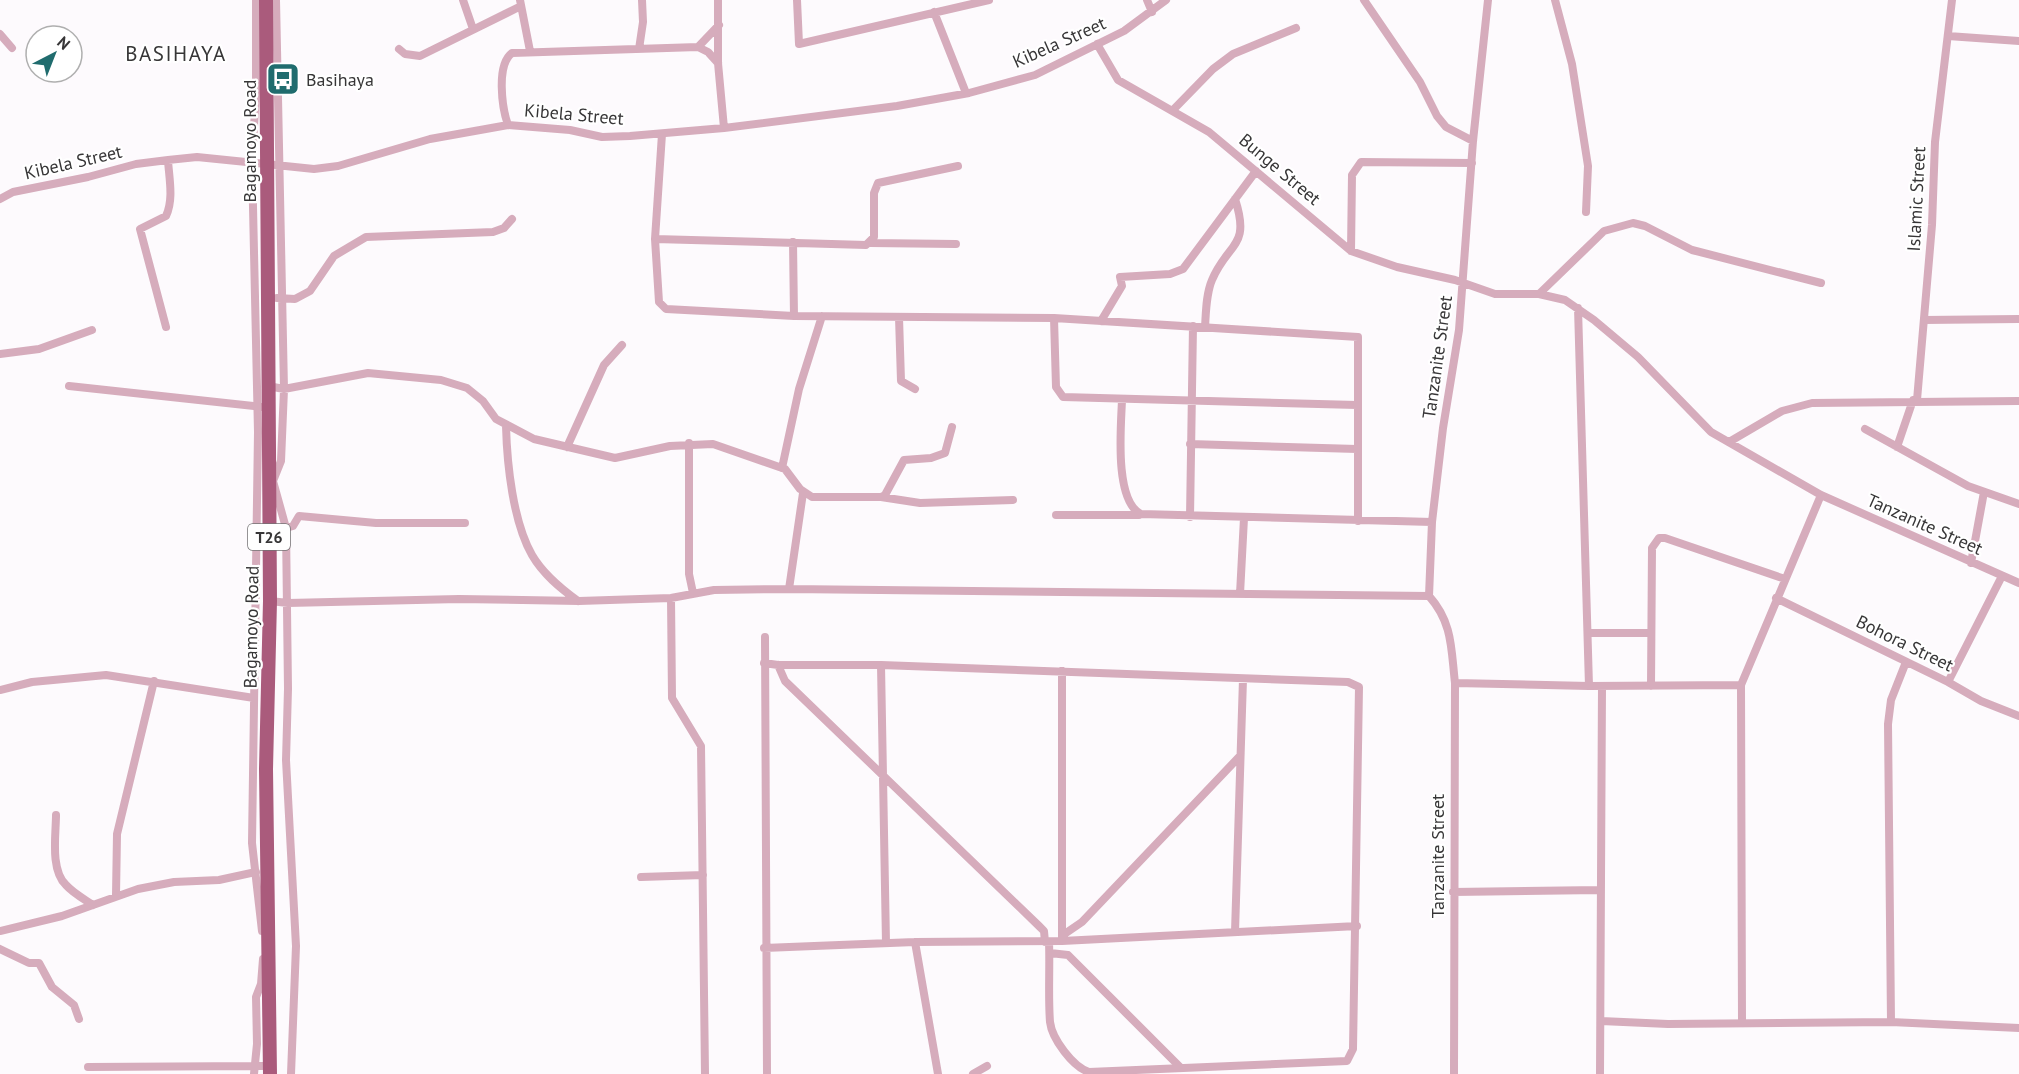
<svg xmlns="http://www.w3.org/2000/svg" width="2019" height="1074" font-family="'PT Sans',sans-serif">
	<style>
		.lines { fill: none; stroke-linecap: round; stroke-linejoin: round }
		.minor { stroke: #d6acbc; stroke-width: 8 }
		.trunk { stroke: #aa5b7c; stroke-width: 14 }
		.labels { text-anchor: middle; dominant-baseline: central; stroke-width: 4.5; stroke-linejoin: round; paint-order: stroke }
		.shield { fill: #fff; stroke: #737273; stroke-width: 1.5 }
		.shield-label { font-size: 16px; font-weight: bold; fill: #373637 }
		.street-label { font-size: 18px; fill: #373637; stroke: #fff }
		.poi-label { font-size: 18px; fill: #373637; stroke: #fff; text-anchor: start }
		.quarter-label { font-size: 21px; letter-spacing: 1.5px; fill: #373637; stroke: #fff }
	</style>
	<rect width="100%" height="100%" fill="#fdfafd"/>
	<g class="lines">
		<path class="minor" d="M256,0V92L252,162L258,432L252,843L262,931
			M276,0L284,389L281,461L273,481L286,528L288,689L286,760L296,946L291,1074
			M463,0L473,29
			M520,0L530,51
			M718,0V63L724,128
			M797,0L799,44L989,0
			M1147,0L1152,12
			M1364,0L1420,82L1437,116L1446,127L1473,141
			M1555,0L1572,64L1588,166L1586,212
			M934,12L966,93
			M0,34L12,48
			M1948,36L2019,41
			M1097,44L1118,80L1209,132L1351,251L1397,267L1455,280L1495,294H1539L1565,300L1594,320L1638,357L1711,432L1821,495L2019,583
			M698,47L708,52L718,63
			M399,49L405,54L420,56L519,7
			M639,49L643,22L642,0
			M1173,110L1213,69L1233,54L1296,28
			M508,125C502,108 496,65 512,53L698,47L719,25
			M662,134L655,239L659,302L666,309L794,316L1054,318L1358,337V521
			M0,199L13,192L88,177L136,164L168,160L197,157L314,169L338,166L430,139L508,125L570,130L602,137L630,136L724,128L897,106L969,93L1035,75L1124,31L1166,0
			M655,239L866,245L874,237V193L878,183L958,166
			M793,242L794,316
			M870,243L956,244
			M1351,251L1352,175L1361,162L1472,163
			M1539,294L1604,231L1633,223L1645,226L1692,250L1821,283
			M277,298L295,299L310,291L334,256L366,237L493,232L504,228L512,219
			M1578,308L1589,686
			M899,317L901,381L915,389
			M1054,318L1056,387L1063,397L1357,405
			M1924,320L2019,319
			M1101,321L1122,286L1120,277L1170,274L1183,269L1256,171
			M166,327L140,229L166,216C174,199 169,178 168,160
			M1205,327C1206,312 1206,294 1212,280C1228,242 1251,248 1235,199
			M0,354L39,349L92,330
			M69,386L262,407
			M268,386L284,389L368,373L441,380L467,388L483,401L496,419L534,439L615,458L670,446L713,444L785,469L800,489L812,497H881L885,495L904,460L931,458L945,453L952,427
			M1122,400C1121,426 1114,501 1141,514L1432,522
			M1917,400L1932,225L1935,142L1952,0
			M506,426C507,464 513,522 532,555C543,574 560,588 578,601
			M1865,429L1968,486L2019,504
			M1729,442L1782,411L1812,403L2019,401
			M689,443V574L693,593
			M1190,444L1357,449
			M567,447L604,365L622,345
			M1897,447L1913,400
			M782,468L799,389L822,316
			M881,497L920,503L1013,500
			M1056,515H1139
			M1190,517L1193,326
			M286,528L293,526L299,516L376,523H465
			M1971,563L1984,492
			M789,589L803,493
			M1240,594L1244,518
			M671,598L672,698L701,746L705,1074
			M1776,598L1948,682L1981,701L2019,716
			M270,601L288,603L459,599L579,601L671,598L714,590L789,589L1429,596
			M1588,633H1651
			M765,637L767,1074
			M764,663L778,665H881L1348,682L1359,687L1353,1049L1347,1061L1089,1072C1073,1067 1052,1039 1050,1022C1048,996 1050,968 1049,942
			M778,665L785,681L1039,926L1044,931L1045,942
			M881,665L886,943
			M1062,671V941
			M1948,682L2002,576
			M1455,683L1589,686L1741,685
			M1651,686L1652,548L1659,538H1665L1785,579
			M0,690L32,682L106,675L254,698
			M56,815C56,834 50,870 66,885C73,893 84,899 93,905
			M641,877L703,875
			M1453,892L1600,890
			M116,895L117,834L154,681
			M0,931L62,916L138,889L174,882L219,880L256,872
			M1235,932L1243,679
			M1063,935L1082,922L1239,757
			M915,942L938,1074
			M764,948L915,942L1062,941L1357,926
			M0,949L29,963H39L52,987L74,1005L79,1019
			M1050,953L1068,955L1181,1068
			M1601,1021L1668,1024L1891,1022L2019,1028
			M1742,1022L1741,685L1821,495
			M1891,1022L1888,724L1891,700L1906,662
			M88,1067L270,1066
			M254,1074L257,1044L256,997L261,984L263,959
			M973,1074L987,1066
			M1454,1074L1455,683C1451,649 1453,623 1429,596L1432,522L1443,428L1459,330L1473,141L1488,0
			M1600,1074L1602,686"/>
		<path class="trunk" d="M266,0L270,601L266,769L270,1074"/>
	</g>
	<defs>
		<g id="bus-square" transform="scale(1.725)"><rect x="-9" y="-9" width="18" height="18" rx="4" fill="#206c6e" stroke="#fff"/><path d="M-5-6H5V4H4V6H2V4H-2V6H-4V4H-5ZM-3.5-4V0h7V-4ZM-3.5 1.2v1.5H-2V1.2ZM2 1.2v1.5H3.5V1.2Z" fill="#fff"/></g>
	</defs>
	<g fill-rule="evenodd">
		<use href="#bus-square" x="283" y="79"/>
	</g>
	<g class="labels">
		<rect class="shield" x="248" y="524" width="42" height="26" rx="4.5"/>
		<g class="shield-label">
			<text x="269" y="537">T26</text>
		</g>
		<g class="street-label">
			<text transform="translate(1059 42) rotate(-24)">Kibela Street</text>
			<text transform="translate(574 114) rotate(5)">Kibela Street</text>
			<text transform="translate(249 141) rotate(-90)">Bagamoyo Road</text>
			<text transform="translate(73 162) rotate(-13)">Kibela Street</text>
			<text transform="translate(1280 169) rotate(40)">Bunge Street</text>
			<text transform="translate(1916 199) rotate(-87)">Islamic Street</text>
			<text transform="translate(1437 357) rotate(-82)">Tanzanite Street</text>
			<text transform="translate(1925 524) rotate(24)">Tanzanite Street</text>
			<text transform="translate(251 627) rotate(-89)">Bagamoyo Road</text>
			<text transform="translate(1905 643) rotate(26)">Bohora Street</text>
			<text transform="translate(1437 856) rotate(-90)">Tanzanite Street</text>
		</g>
		<g class="poi-label">
			<text x="306" y="79">Basihaya</text>
		</g>
		<g class="quarter-label">
			<text x="176" y="53">BASIHAYA</text>
		</g>
	</g>
	<g transform="translate(54 54) rotate(42)"><circle r="28" fill="#ffffff" stroke="#afafaf" stroke-width="1.5"/>
	<path d="M0-4.5L10 22L0 15L-10 22Z" fill="#206c6e"/>
	<text y="-9" font-size="16" font-weight="bold" text-anchor="middle" fill="#373637">N</text>
	</g>
</svg>
